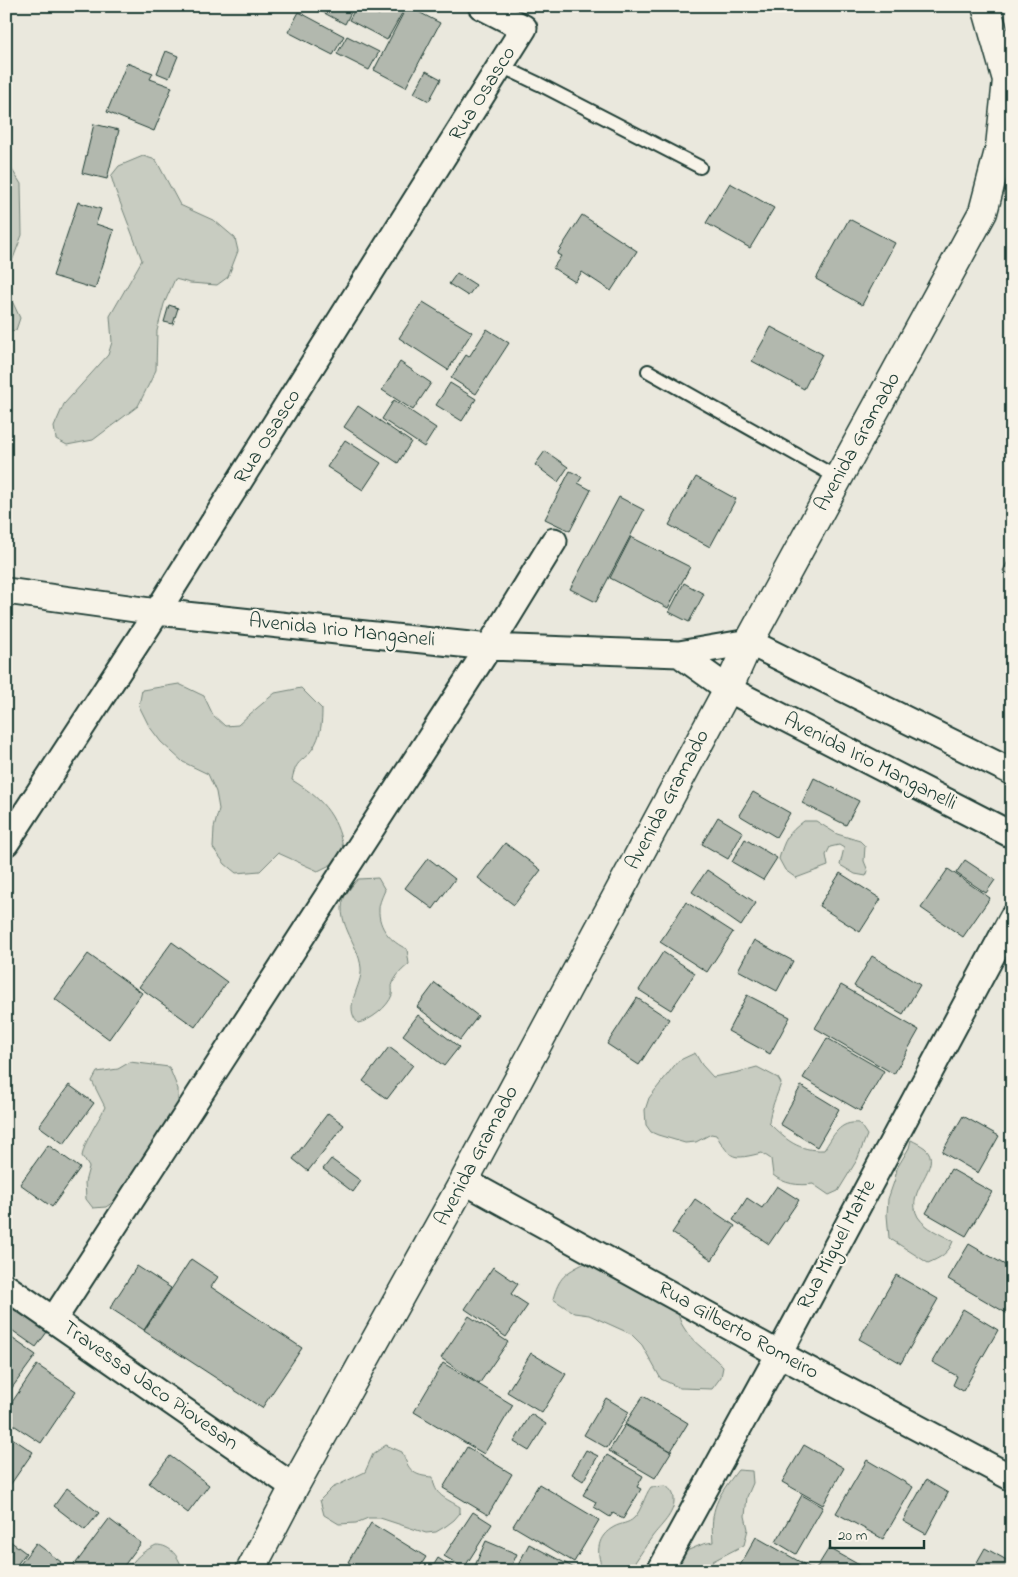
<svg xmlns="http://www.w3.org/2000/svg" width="1018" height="1577" font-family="'Indie Flower',sans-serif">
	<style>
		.green { fill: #c8ccc1; stroke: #74847a }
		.building { fill: #b2b8ae; stroke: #1f3d34 }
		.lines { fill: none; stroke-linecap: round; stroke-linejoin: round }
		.lane-casing { stroke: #1f3d34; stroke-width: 16 }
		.street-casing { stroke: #1f3d34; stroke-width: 29 }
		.secondary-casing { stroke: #1f3d34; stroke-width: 31 }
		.lane { stroke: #f7f3e8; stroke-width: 12 }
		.street { stroke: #f7f3e8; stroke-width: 25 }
		.secondary { stroke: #f7f3e8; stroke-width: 28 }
		.labels { text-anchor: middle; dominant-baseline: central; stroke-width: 4.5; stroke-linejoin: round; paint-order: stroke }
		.street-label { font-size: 21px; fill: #1f3d34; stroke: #f7f3e8 }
	</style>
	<rect width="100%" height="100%" fill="#eae8dd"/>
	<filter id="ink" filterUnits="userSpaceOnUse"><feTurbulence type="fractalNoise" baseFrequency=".02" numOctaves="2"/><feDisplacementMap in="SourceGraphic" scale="10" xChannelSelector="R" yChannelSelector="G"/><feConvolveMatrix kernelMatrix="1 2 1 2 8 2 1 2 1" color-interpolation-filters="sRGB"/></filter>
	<g filter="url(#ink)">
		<path class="green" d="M143,156L156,160L180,205L215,221L235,238L238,251L228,277L217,285L190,283L175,279L164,304L157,331L156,370L138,406L93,440L67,445L56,439L54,427L64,404L108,355L112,342L110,316L142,260L115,189L111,176L119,166Z
			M6,160L21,184L22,235L6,277Z
			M6,288L20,318L16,330L6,332Z
			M179,684L204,696L213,715L225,726L238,725L250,714L275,693L301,688L322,709C322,723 321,735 313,748C303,763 296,758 292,780C320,797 337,814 343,848L332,864L318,871L278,853L260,871L236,873L225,864L213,848L214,828L219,809L216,792L208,774L183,762L161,742L149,726L139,706L142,690Z
			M804,821H816L837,834L860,841L865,846L864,861L868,871L866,876L855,874L840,865L844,848L839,845L830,847L826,855L828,866L796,878L785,870L779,859C784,840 788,833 804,821Z
			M378,878L385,890C383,895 379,903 379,909C378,928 391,942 407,949L409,964C403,969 396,975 393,983C391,986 393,991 392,995C388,1007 370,1021 358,1023C342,1006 363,986 361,968C359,943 332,919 346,894C349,889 354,884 358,879Z
			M695,1053L702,1065L713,1077L739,1072L757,1067L778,1078L781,1083C777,1096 770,1109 769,1123C786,1140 798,1151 824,1150C834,1135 839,1121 859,1123L867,1135L857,1160L838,1191L829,1195L813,1184C798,1186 784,1184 773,1175L771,1159L762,1153C732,1160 732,1160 716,1135L711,1134L696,1142L685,1143L658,1135L651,1132L646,1125L645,1110L649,1098L678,1061Z
			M130,1062L169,1067L178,1089V1105L160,1130L148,1150L144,1164L123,1195L106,1207L93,1208L86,1199L85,1182L89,1167L82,1156C86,1137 97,1124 105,1107L92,1081L97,1072L118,1069Z
			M911,1140C915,1142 921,1145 925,1148C945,1165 903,1191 918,1217C926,1229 941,1234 953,1241C949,1253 940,1258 928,1263L889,1238L887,1215L888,1199L895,1179L897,1168L909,1148Z
			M585,1263L600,1264L677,1310C679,1316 680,1323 684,1328C693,1344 711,1353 723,1367L721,1377L712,1389L680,1388L661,1379L642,1345L631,1334L589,1315L574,1313L553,1299C559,1277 565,1273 585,1263Z
			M386,1445L402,1452C409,1470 412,1476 433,1477C434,1496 446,1498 460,1507V1513L454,1520L446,1526L436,1532L426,1533L380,1518H368L356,1523L339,1524L324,1515L320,1500L332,1488L365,1472L373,1454Z
			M738,1470L752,1471L753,1483L747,1497L745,1516L748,1529L744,1545L713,1561L709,1571H673L684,1552L703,1544L713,1542C710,1508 717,1497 738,1470Z
			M666,1486C670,1489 674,1493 674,1499C675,1514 660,1526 652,1537C644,1548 638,1559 629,1570L614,1571L602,1567C596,1552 597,1536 614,1527C621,1523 628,1524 634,1518C642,1510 644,1496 651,1487Z
			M156,1545C171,1545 179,1557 183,1571H128C133,1558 144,1551 156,1545Z"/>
		<path class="building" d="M311,6H354L345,24Z
			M357,6H362L379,15L383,6H406L387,40L349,20Z
			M407,6L440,23L406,87L374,70Z
			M299,12L344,36L333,55L288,32Z
			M347,36L379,52L369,70L337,54Z
			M166,51L178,56L169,78L157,73Z
			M127,63L153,73L150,79L172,87L154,131L107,112Z
			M426,71L441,79L429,101L414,93Z
			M94,124L119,130L107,179L82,173Z
			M730,183L774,208L750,248L706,223Z
			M78,202L101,209L96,224L114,230L95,289L53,276Z
			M582,215L637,251L611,291L582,272L575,282L553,268L561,256L557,254Z
			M849,219L895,243L862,305L816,279Z
			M457,273L476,285L468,296L449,284Z
			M423,302L472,332L448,370L399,338Z
			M169,305L178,308L173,324L164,322Z
			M771,327L822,354L804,389L752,361Z
			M487,329L509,343L476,394L451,378L466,355L469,357Z
			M400,362L431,383L413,410L382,390Z
			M450,383L476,399L462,421L436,405Z
			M394,400L436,428L424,447L382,419Z
			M358,406L411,442L398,463L344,427Z
			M345,440L381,463L363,490L327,467Z
			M545,451L568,467L558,482L535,465Z
			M570,471L582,477L578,483L591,490L570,531L545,519Z
			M696,477L736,499L710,547L669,525Z
			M619,497L644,510L596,602L570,589Z
			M631,537L690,567L668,608L610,578Z
			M1012,553V575L1003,571Z
			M684,583L704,594L689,622L669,612Z
			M814,778L859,801L846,825L802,803Z
			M753,792L790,813L776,837L739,815Z
			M718,817L743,832L728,859L702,844Z
			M745,839L777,858L763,880L732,862Z
			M505,843L541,870L514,905L478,878Z
			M428,858L455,879L433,909L405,888Z
			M965,860L995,880L986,893L956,873Z
			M948,869L990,898L963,937L921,908Z
			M707,870L756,903L741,926L692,892Z
			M840,873L881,899L860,932L819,906Z
			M686,902L733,932L707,972L660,942Z
			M754,940L793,961L777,991L738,970Z
			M172,942L227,982L195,1027L139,987Z
			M663,952L695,973L671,1010L639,990Z
			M88,954L142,993L109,1039L55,999Z
			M872,956L920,985L903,1014L854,986Z
			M435,983L478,1016L460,1040L417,1007Z
			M841,985L919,1030L894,1074L815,1028Z
			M747,995L790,1017L770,1054L728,1031Z
			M637,998L669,1019L639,1065L607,1044Z
			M418,1015L459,1047L444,1066L403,1035Z
			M827,1038L884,1071L860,1111L803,1078Z
			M389,1047L413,1065L387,1099L363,1081Z
			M69,1085L94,1103L64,1144L39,1126Z
			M801,1086L839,1109L817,1147L780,1124Z
			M328,1113L344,1125L308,1171L293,1159Z
			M963,1116L999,1136L978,1173L942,1152Z
			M48,1145L80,1168L52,1207L20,1184Z
			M331,1159L361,1181L353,1192L323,1169Z
			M951,1169L992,1192L966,1236L926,1213Z
			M777,1186L799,1200L769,1244L733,1220L747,1198L762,1208Z
			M695,1199L735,1226L712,1260L672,1233Z
			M969,1244L1012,1269V1307L1008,1314L948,1279Z
			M191,1259L218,1277L211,1287L302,1348L262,1408L144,1331Z
			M137,1266L171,1288L144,1330L110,1308Z
			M493,1267L518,1284L511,1294L528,1305L506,1337L465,1309Z
			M896,1275L938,1299L901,1363L859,1339Z
			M14,1308L47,1332L36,1347L6,1326V1319Z
			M963,1309L998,1330L963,1391L953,1385L957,1376L932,1362Z
			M469,1316L508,1342L479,1384L441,1358Z
			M6,1334L36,1355L6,1396Z
			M531,1353L566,1374L542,1413L507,1392Z
			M443,1363L513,1405L484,1454L414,1412Z
			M37,1365L76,1391L41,1443L6,1420V1411Z
			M643,1396L688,1423L671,1451L625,1424Z
			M606,1398L629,1412L607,1448L584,1435Z
			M531,1414L546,1424L529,1451L514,1442Z
			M625,1425L671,1452L655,1478L609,1451Z
			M6,1434L33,1452L6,1491Z
			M804,1445L844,1468L823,1505L782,1482Z
			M467,1447L512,1474L488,1515L443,1488Z
			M586,1450L598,1456L583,1481L572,1474Z
			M607,1455L643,1476L637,1487L641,1489L623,1519L613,1513L610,1517L594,1507L596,1502L583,1495Z
			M170,1456L209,1485L188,1513L149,1483Z
			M867,1460L913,1487L883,1539L836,1513Z
			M926,1480L948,1493L926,1534L903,1521Z
			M539,1484L599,1520L574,1562L513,1526Z
			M67,1488L99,1513L85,1530L54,1506Z
			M802,1495L823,1507L796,1554L776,1542Z
			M473,1512L492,1524L464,1568L444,1556Z
			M109,1519L141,1543L120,1571H70Z
			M371,1523L426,1557L417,1571H363L348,1562Z
			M756,1537L816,1571H737Z
			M6,1538L26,1553L12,1571H6Z
			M486,1541L517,1554L509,1571L473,1570Z
			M36,1543L61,1562L55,1571H15Z
			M529,1544L580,1571H515Z
			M829,1548L870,1571H819L816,1569Z
			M985,1548L1012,1563V1571H972Z
			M438,1558L458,1571H430Z"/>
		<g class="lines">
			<g class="lane-casing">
				<path id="lane" d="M501,66L539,84L700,167
					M648,371L838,478"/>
			</g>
			<g class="street-casing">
				<path id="street" d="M6,591L157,612L489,647L679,654L749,642L1012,772
					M679,654L728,689L1012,835
					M6,843L157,612L524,28L481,6
					M464,1181L779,1354L1012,1478
					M6,1287L294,1487
					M54,1319L489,647L554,541
					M660,1571L779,1354L1012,918"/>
			</g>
			<g class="secondary-casing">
				<path id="secondary" d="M250,1571L294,1487L464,1181L728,689L749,642L983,212L1000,147L1007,80L986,6"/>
			</g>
			<use href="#lane" class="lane"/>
			<use href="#street" class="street"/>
			<use href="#secondary" class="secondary"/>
		</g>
	</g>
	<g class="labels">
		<g class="street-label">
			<text transform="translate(483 94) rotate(-58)">Rua Osasco</text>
			<text transform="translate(268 437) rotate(-58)">Rua Osasco</text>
			<text transform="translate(858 442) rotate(-61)">Avenida Gramado</text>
			<text transform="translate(342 631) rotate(6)">Avenida Irio Manganeli</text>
			<text transform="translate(870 762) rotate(27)">Avenida Irio Manganelli</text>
			<text transform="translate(668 800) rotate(-62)">Avenida Gramado</text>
			<text transform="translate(477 1156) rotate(-62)">Avenida Gramado</text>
			<text transform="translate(837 1245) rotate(-62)">Rua Miguel Matte</text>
			<text transform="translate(738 1331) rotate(29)">Rua Gilberto Romeiro</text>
			<text transform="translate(150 1386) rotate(35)">Travessa Jaco Piovesan</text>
		</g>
	</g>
	<rect width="1018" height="1577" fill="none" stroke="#f7f3e8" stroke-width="25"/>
	<rect x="12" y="12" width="993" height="1552" fill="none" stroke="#1f3d34" stroke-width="2" filter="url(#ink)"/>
	<path d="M830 1540v8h94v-8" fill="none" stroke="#1f3d34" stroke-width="2.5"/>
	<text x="838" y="1540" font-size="15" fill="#1f3d34" stroke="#f7f3e8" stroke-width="4" paint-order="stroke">20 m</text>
</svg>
